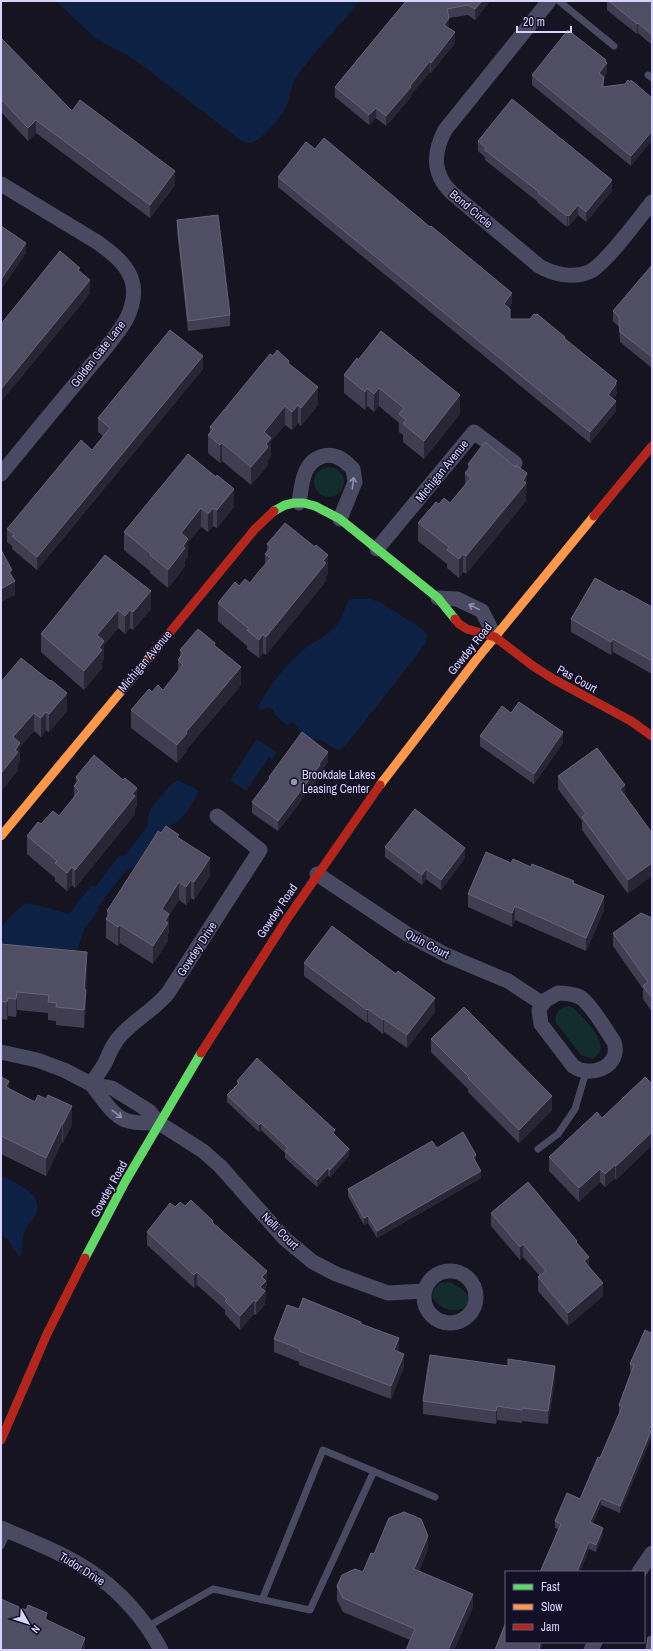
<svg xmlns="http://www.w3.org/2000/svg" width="653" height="1651" font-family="'Archivo Narrow',sans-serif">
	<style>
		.green { fill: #132c2d }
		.water { fill: #0d2144 }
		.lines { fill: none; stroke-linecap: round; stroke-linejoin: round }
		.lane { stroke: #4a4962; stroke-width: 7 }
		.street { stroke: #4a4962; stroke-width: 15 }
		.fast { stroke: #63d668; stroke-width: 9 }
		.slow { stroke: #ff974d; stroke-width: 9 }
		.jam { stroke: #b3261e; stroke-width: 9 }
		.wall { fill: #403d50 }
		.shaded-wall { fill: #282635 }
		.building { fill: #504e63; stroke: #66637b }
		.oneway { stroke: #928eb0 }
		.poi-dot { fill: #9591b1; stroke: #130f26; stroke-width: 1.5 }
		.labels { text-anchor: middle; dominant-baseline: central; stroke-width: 3; stroke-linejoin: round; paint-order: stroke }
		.street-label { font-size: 12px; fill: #d9d4ff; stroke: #130f26 }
		.poi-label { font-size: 12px; fill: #d9d4ff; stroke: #130f26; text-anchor: start }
	</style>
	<rect width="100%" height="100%" fill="#161421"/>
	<path class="green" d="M314 482a15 15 0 1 1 30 0a15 15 0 1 1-30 0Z
		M569,1006L574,1008C584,1020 616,1047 592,1059L581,1055L556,1023C554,1013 559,1008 569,1006Z
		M450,1282L462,1289L469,1296L468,1303L465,1308C451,1313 440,1309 432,1297L434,1289L440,1283Z"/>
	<path class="water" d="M56,1H360C338,27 314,52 295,79C290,86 291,95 288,103C284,113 262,141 251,143C247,143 244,142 240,140L143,66L127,55L95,38Z
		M351,599H369L380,602L424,630L427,635L426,642L413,660L346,745L340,750C331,749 328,742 320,740C313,738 307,739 301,736L297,725L292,723L287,725L275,715L273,710C268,707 265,707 260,711L258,707C271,684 286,663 307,647C317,640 328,635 337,625C345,617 343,605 351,599Z
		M257,739L277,752L272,759L269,757L246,791L230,780Z
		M179,780C185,786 192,785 198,791L195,799L187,811L178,822L169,826L154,845L152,844L131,870L128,868L97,908L99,910L85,928L76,952L1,947V927L16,911L23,905L29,903L69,914L92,885L95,887L119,856L126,855L148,825V817L151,808L173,783Z
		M1,1175C17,1184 48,1195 34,1218C32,1222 26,1225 25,1230C21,1239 24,1249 20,1258L7,1239L1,1235Z"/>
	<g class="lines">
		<path class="lane" d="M559,1L614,46
			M648,75L652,78
			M538,1149L558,1134L575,1109L586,1072
			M1,1546L8,1531
			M262,1600L323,1450L435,1497
			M147,1627L213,1589L310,1610L374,1471"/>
		<path class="street" d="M549,1L445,130C433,153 432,174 452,193L539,266C553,274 573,279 589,272C605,265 639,218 652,202
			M1,184L97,242C112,253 130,266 133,285C135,297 131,310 126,320C114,340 97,358 83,375C55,408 28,441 1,474
			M299,503C302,485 302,462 323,456C336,453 344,460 353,469L355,482L340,519
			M377,549L474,432L515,463
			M438,598L457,599L482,611L495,637
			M317,874L407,934L446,955L508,981L543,1004
			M558,993C565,993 573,994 580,997C590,1003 607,1031 614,1042C622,1066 591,1079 573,1066L541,1024L539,1010L544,1001Z
			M1,1052L37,1060L64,1070L91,1084L112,1088L149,1111L159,1123L203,1151L220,1166L285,1239L313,1262L336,1274L388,1293L425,1291
			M91,1084C96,1077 101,1070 105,1063C110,1052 113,1043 122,1034C136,1019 155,1009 168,993L260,850L217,816
			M91,1084C101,1096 111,1114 125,1120C136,1124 149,1123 159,1123
			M424 1297a26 26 0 1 1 52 0a26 26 0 1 1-52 0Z
			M1,1528C31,1541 63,1553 90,1571C119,1590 145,1619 161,1650
			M639,1572L652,1553
			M591,1650L595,1642"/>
		<path class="fast" d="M274,511L285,505L294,503H304L315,506L340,519L438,598L455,619
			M85,1258L125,1182L201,1053"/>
		<path class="slow" d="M380,785L476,660L594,516
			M1,836L157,648"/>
		<path class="jam" d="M594,516L652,446
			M455,619L459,624L467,629L495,637L533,666L555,680L631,721L652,736
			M157,648L255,529L274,511
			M201,1053L287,919L380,785
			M1,1440L47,1334L85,1258"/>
	</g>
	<path class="wall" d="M406,1H490L475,20L468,15L449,18V28L455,43L431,73L430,72L411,95V97L386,126L376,118L369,125L335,97V87Z
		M607,1H652V45L638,33L637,34L607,10Z
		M1,38L72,111L175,185L150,218L36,133L28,141L1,112Z
		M606,60L607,73L604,77V87L652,98L631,166L532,85V75Z
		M478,141L612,191L586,222L578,215L569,226L568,225L567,227L538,203V202L485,160V157L478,151Z
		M278,177L512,303L509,308L510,319L565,339L617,392L616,395L613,399L616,411L590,443L278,187Z
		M177,220L230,315V326L188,331L177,231Z
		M1,226L26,253L2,288L1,287Z
		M652,265V368L620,342L619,327L613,321V311Z
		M273,356L289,364L318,405L301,426L298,423L292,430L285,425L271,441V456L268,460V465L251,485L222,461L220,463L208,453V435L210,433V427Z
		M358,360L460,414L424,459L403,442V435L399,432V423L379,406L374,412L367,406L365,410L344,393V375Z
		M203,369L37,570L12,549V546L7,542V529L92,450L103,436L98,432V418Z
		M188,454L234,507L217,528L213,526L208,532L201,527L188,542V557L185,561V566L168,588L150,573V571L124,550V532Z
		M468,464L527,492L526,493V501L466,574L463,572L459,578L447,568V564L418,541V523L439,504L450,503L465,484V473L468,470Z
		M267,544L328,573L326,576V581L266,655L263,653L259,658L247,649V646L218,621V603L239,586L250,583L265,565V554L267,551Z
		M105,555L151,609L133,630L130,628L125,634L118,628L104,645V659L102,662V668L84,690L41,652V634Z
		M620,592L652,607V674L613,652L611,655L571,632V619Z
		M215,646L241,685L187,749V751L177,763L131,728V710L152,692L163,690L178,672V660L180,657V650Z
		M1,682L67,711L49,732L46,730L41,737L34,731L20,747V761L18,764V770L2,790L1,789Z
		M511,713L563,743L534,784L480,746V736Z
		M328,762L320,773V776L278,831L252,813V802L269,780V777Z
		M558,776L625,795L652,833L628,894L582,830V821L558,789Z
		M76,777L137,806L135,808V814L75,888L72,885L67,891L55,881V878L27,854V836L41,824L59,816L74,797V786L76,784Z
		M161,833L179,838L210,876L194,900L191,898L186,905L179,900L169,915V932L168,934V941L153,964L120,943L118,946L106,938V919L107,918V911Z
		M385,847L465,858L441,890L426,879L422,885L385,857Z
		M511,863L531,867L574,883L604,910L586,951L515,920L512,927L468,907V894Z
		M652,918V1012L643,999V989L613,946V933Z
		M1,944L87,970L86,990V1008L84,1028L56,1025V1021L48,1020V1013L17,1010L16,1017L8,1016L7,1020L1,1019Z
		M304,963L435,1012L407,1048L384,1032L383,1034L368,1022L367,1023L304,976Z
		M431,1039L552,1110L519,1143L468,1092V1089L431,1052Z
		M1,1072L3,1078L9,1089L72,1124L63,1143L62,1142L46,1176L1,1154Z
		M237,1081L335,1136L349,1156L330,1177L328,1175L317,1187L285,1158V1153L261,1130L259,1132L227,1102V1095L237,1085Z
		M652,1084V1145L616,1180L615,1178L605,1187L600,1182L579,1202L549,1171V1157L602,1118Z
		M437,1148L476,1162L481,1178L377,1238L368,1223L364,1225L348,1196V1189Z
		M185,1206L213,1223L267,1284L266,1286L265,1304L256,1315L254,1314L240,1330L225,1314V1310L197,1285L194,1288L147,1245V1232L175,1207Z
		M491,1213L577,1243L603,1296L568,1326L538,1291V1277L540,1276L523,1257L520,1260L491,1226Z
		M299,1309L361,1324L399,1352L404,1367L391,1399L299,1365V1362L274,1352V1339Z
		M652,1332V1430L651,1432V1438L620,1513L601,1505L593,1523L603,1535L596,1552L589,1549L580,1572H540L558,1529L555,1528V1521L580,1499L600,1458L619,1413V1405L631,1371H630V1364Z
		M555,1379L548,1424L522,1421V1423L497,1420L496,1424L423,1414V1401Z
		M428,1549L419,1571L473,1607L454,1650H406L410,1640L343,1612L337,1600V1586L363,1572L374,1554Z"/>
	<path class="shaded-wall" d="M482,1H490L475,20V9Z
		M449,18V29L444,25Z
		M638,23V33L637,34V24Z
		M455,32V43L431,73V63Z
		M606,60L607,73L599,83V73Z
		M430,61V72L411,95V97L386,126V116Z
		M376,108V118L369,125V115Z
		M36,120V133L28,141V128Z
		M652,131V141L631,166V156Z
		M175,171V185L150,218V205Z
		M612,180V191L586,222V212Z
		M578,205V215L569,226V216Z
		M568,215V225L567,227V216Z
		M26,243V253L2,288V278Z
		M90,280V294L1,402V389Z
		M512,293V303L504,315V304Z
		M203,356V369L37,570V557Z
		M617,381L616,395L608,405V395Z
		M318,387V405L301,426V408Z
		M367,388V406L365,410V392Z
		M379,388V406L374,412V394Z
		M460,395V414L424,459V441Z
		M616,401V411L590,443V432Z
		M298,405V423L292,430V412Z
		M285,406V425L271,441V456L268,460V465L251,485V467L264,432Z
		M222,443V461L220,463V445Z
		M527,473L526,501L466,574V556L523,481Z
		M234,489V507L217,528V510Z
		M201,508V527L188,542V557L185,561V566L168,588V570L181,533Z
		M213,508V526L208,532V514Z
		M463,554V572L459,578V559Z
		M328,555V573L326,576V581L266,655V637Z
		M12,570V583L15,581V595L1,602V589L9,572Z
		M151,591V609L133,630V612Z
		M118,610V628L104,645V659L102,662V668L84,690V671L97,635Z
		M130,610V628L125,634V616Z
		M263,634V653L259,658V640Z
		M613,639V652L611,655V642Z
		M241,667V685L187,749V751L177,763V745L186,732Z
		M67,693V711L49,732V714Z
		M46,712V730L41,737V718Z
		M34,713V731L20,747V761L18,764V770L2,790V772L13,737Z
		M563,732V743L534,784V774Z
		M328,752V762L320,773V776L278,831V821Z
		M625,785V799L620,789Z
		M137,788V806L135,808V814L75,888V870Z
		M465,848V858L441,890V880Z
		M210,858V876L194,900V882Z
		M652,863V876L628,894V880Z
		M72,867V885L67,891V873Z
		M426,869V879L422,885V875Z
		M191,880V898L186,905V887Z
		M179,882V900L169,915V932L168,934V941L153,964V946L162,909Z
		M604,896V910L586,951V938Z
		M515,906V920L512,927V913Z
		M120,925V943L118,946V927Z
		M87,952V970L84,1007V989Z
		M86,990V1008L84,1028V1010Z
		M17,992V1010L16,1017V999Z
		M8,998V1016L7,1020V1002Z
		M435,998V1012L407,1048V1035Z
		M368,1009V1022L367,1023V1010Z
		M384,1019V1032L383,1034V1020Z
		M9,1081V1099L6,1087Z
		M552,1096V1110L519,1143V1130Z
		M72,1106V1124L63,1143V1124Z
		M261,1123V1130L259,1132V1125Z
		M62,1124V1142L46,1176V1158Z
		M652,1132V1145L616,1180V1166Z
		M349,1149V1156L330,1177V1170Z
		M476,1155V1162L473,1157Z
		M615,1165V1178L605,1187V1174Z
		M328,1168V1175L317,1187V1180Z
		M600,1169V1182L579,1202V1188Z
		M481,1171V1178L377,1238V1231Z
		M368,1216V1223L364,1225V1218Z
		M523,1244V1257L520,1260V1247Z
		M589,1257V1270L584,1261Z
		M267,1271V1284L266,1286L265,1304L256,1315V1302L260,1287L262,1277Z
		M197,1272V1285L194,1288V1275Z
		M603,1283V1296L568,1326V1313Z
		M254,1300V1314L240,1330V1316Z
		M399,1338V1351L394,1364V1350Z
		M404,1354V1367L391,1399V1386Z
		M555,1366V1379L548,1424V1411Z
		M497,1406V1420L496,1424V1411Z
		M652,1423L651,1438L620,1513V1506Z
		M601,1498V1505L590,1529V1522Z
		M603,1528V1535L596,1552V1545Z
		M428,1536V1549L414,1582V1569Z
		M589,1542V1549L580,1572H577Z
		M473,1594V1607L454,1650H448Z
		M47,1613V1623L45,1619Z
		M85,1638V1650H80Z
		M541,1642H544L540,1650H539V1645Z"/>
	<path class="building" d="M406,1H482L475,9L468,5L447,9L449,18L444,25L455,32L431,63L430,61L410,86L411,87L386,116L376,108L369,115L335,87Z
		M609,1H652V35L638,23L637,24Z
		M568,30L606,60L605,62L607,63L599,73L604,77L602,87L625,84L628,80L630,82L631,80L652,98V131L631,156L532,75Z
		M1,38L72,111L80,100L175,171L150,205L36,120L28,128L1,99Z
		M512,99L612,180L586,212L578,205L569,216L568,215L567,216L538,193L539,192L485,150L486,148L478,141Z
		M324,138L430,227L431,226L512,293L504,304L510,309V319H530L534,314L536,315L537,314L565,337L564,338L617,381L615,383L616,384L608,395L616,401L590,432L278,177L306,142L315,149Z
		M218,215L230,315L188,321L177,220Z
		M1,226L26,243L2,278L1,277Z
		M60,251L80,268L78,270L90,280L1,389V324Z
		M652,265V357L620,332L619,317L613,311Z
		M170,330L203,356L37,557L12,536L15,535L7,529L81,440L92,450L110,428L98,418Z
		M381,331L460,395L424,441L403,424L406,420L399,414L404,408L379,388L374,394L367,388L365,392L344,375L357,358L358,360Z
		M277,350L289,361L288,363L318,387L301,408L298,405L292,412L285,406L264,432L271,438L266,444L268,447L251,467L222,443L220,445L208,435L213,429L210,427L270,354L273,356Z
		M485,442L515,467L516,465L527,473L523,481L526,483L466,556L463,554L459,559L447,550L449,547L418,523L436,502L439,504L444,498L450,503L471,478L465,473L471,466L468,464Z
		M188,454L216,477L217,475L234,489L217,510L213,508L208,514L201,508L181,533L188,539L183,546L185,548L168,570L150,555L151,554L124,532Z
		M285,523L315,547L316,545L328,555L323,561L326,563L266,637L263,634L259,640L247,630L249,629L218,603L235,582L239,586L245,579L250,583L260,570L271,558L265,554L271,547L267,544Z
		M1,550L12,570L9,572L15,581L1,589Z
		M105,555L151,591L133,612L130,610L125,616L118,610L97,635L104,641L99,648L102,650L84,671L41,634Z
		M595,578L620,592L621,590L652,607V661L613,639L611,642L571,619Z
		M198,629L215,643L214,645L241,667L186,732L187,733L177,745L131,710L149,689L152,692L158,685L163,690L183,665L178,660L183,653L180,650Z
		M21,658L50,681L51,680L67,693L49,714L46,712L41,718L34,713L13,737L20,743L15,750L18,752L2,772L1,771V682Z
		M519,702L563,732L534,774L480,736L502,706L511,713Z
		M302,732L328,752L319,764L320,765L278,821L252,802L270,778L269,777Z
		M597,748L625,785L620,789L652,833V863L628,880L582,817L586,814L558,776Z
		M94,755L123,780L125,778L137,788L132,794L135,796L75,870L72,867L67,873L55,863L57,861L27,836L38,822L41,824L53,811L59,816L79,791L74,786L79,780L76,777Z
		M415,809L465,848L441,880L426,869L422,875L385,847Z
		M166,826L179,835L177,837L210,858L194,882L191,880L186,887L179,882L162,909L169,914L165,921L168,923L153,946L120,925L118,927L106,919L110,913L107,911L150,844L158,831L161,833Z
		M486,852L511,863L513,859L531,867L532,864L574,881L573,883L604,896L586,938L515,906L512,913L468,894Z
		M641,913L652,918V998L643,986L648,982L613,933Z
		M332,926L396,974L398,971L435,998L407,1035L384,1019L383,1020L368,1009L367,1010L304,963Z
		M1,944L87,952L84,989L86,990L84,1010L56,1007L57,1003L48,1002L49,995L17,992L16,999L8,998L7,1002L1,1001Z
		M464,1007L552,1096L519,1130L468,1078L469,1077L431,1039Z
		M257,1058L335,1130L333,1133L349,1149L330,1170L328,1168L317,1180L285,1151L288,1148L261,1123L259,1125L227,1095L239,1083L237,1081Z
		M1,1077L9,1081L6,1087L35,1102L38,1095L46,1099L48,1095L72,1106L63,1124H62L46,1158L1,1136Z
		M645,1077L652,1084V1132L616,1166L615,1165L605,1174L600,1169L579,1188L549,1157L597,1112L602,1118Z
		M463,1132L476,1155L473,1157L481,1171L377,1231L368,1216L364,1218L348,1189L432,1141L437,1148Z
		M528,1182L577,1241L576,1242L589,1257L584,1261L603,1283L568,1313L538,1277L546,1271L523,1244L520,1247L491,1213Z
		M191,1200L213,1221L212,1222L267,1271L262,1277L266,1281L260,1287L265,1291L256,1302L254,1300L240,1316L225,1301L227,1299L197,1272L194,1275L147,1232L170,1203L175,1207L180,1202L185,1206Z
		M303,1298L361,1322V1324L399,1338L394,1350L404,1354L391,1386L299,1351L300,1349L274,1339L287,1305L299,1309Z
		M645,1330L651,1333L652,1332V1423L649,1430L651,1431L620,1506L601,1498L590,1522L603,1528L596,1545L589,1542L577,1572H540L561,1524L555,1521L567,1493L580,1499L598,1457L600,1458L622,1407L619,1405L634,1365L630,1364Z
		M430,1355L508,1366V1359L555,1366L548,1411L522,1408V1410L497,1406L496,1411L423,1401Z
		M404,1512L421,1519L428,1536L414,1569L473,1594L448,1650H406L415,1629L343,1598L337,1586L342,1575L355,1569L363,1572L371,1553L374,1554L389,1518Z
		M1,1599L26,1610L28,1605L47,1613L45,1619L85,1638L80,1650H1Z
		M506,1622V1642H541L539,1645H540L539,1650H495Z
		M652,1631V1650H646L648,1637H651Z"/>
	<defs><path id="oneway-shaft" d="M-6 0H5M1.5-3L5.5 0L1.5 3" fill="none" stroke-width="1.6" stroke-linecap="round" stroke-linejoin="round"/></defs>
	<g class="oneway">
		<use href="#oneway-shaft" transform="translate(353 483) rotate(-83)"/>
		<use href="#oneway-shaft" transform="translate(474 607) rotate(-154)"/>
		<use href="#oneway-shaft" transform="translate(117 1114) rotate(38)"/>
	</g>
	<circle class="poi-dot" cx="294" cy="782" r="4"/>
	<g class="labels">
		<g class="street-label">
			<text transform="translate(471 209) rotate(40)">Bond Circle</text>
			<text transform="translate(98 354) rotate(-52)">Golden Gate Lane</text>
			<text transform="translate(442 471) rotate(-51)">Michigan Avenue</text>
			<text transform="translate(470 649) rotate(-51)">Gowdey Road</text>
			<text transform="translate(145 661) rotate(-50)">Michigan Avenue</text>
			<text transform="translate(577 679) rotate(29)">Pas Court</text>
			<text transform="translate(277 911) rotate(-56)">Gowdey Road</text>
			<text transform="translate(427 944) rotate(28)">Quin Court</text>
			<text transform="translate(197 949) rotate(-57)">Gowdey Drive</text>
			<text transform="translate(109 1189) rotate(-61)">Gowdey Road</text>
			<text transform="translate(280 1231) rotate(45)">Nelli Court</text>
			<text transform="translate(82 1569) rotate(32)">Tudor Drive</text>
		</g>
		<g class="poi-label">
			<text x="302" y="775">Brookdale Lakes<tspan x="302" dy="14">Leasing Center</tspan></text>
		</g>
	</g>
	<rect width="653" height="1651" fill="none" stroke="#d9d4ff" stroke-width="4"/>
	<rect x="505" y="1571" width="140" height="72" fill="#130f26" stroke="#625e7d"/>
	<rect x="513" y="1584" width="20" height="6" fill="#63d668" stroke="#625e7d"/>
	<text x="541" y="1591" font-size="12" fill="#d9d4ff">Fast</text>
	<rect x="513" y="1604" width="20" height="6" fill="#ff974d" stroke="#625e7d"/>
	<text x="541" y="1611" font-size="12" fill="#d9d4ff">Slow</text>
	<rect x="513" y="1624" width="20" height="6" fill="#b3261e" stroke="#625e7d"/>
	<text x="541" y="1631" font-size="12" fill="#d9d4ff">Jam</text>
	<g transform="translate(28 1623) rotate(129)" stroke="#130f26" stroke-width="3" paint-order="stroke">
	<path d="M0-3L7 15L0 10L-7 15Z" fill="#d9d4ff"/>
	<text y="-6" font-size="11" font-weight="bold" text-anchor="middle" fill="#d9d4ff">N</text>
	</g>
	<path d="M517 26v6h54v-6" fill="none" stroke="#d9d4ff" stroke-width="2"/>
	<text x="523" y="26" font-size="12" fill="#d9d4ff" stroke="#130f26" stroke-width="3" paint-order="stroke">20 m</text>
</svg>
